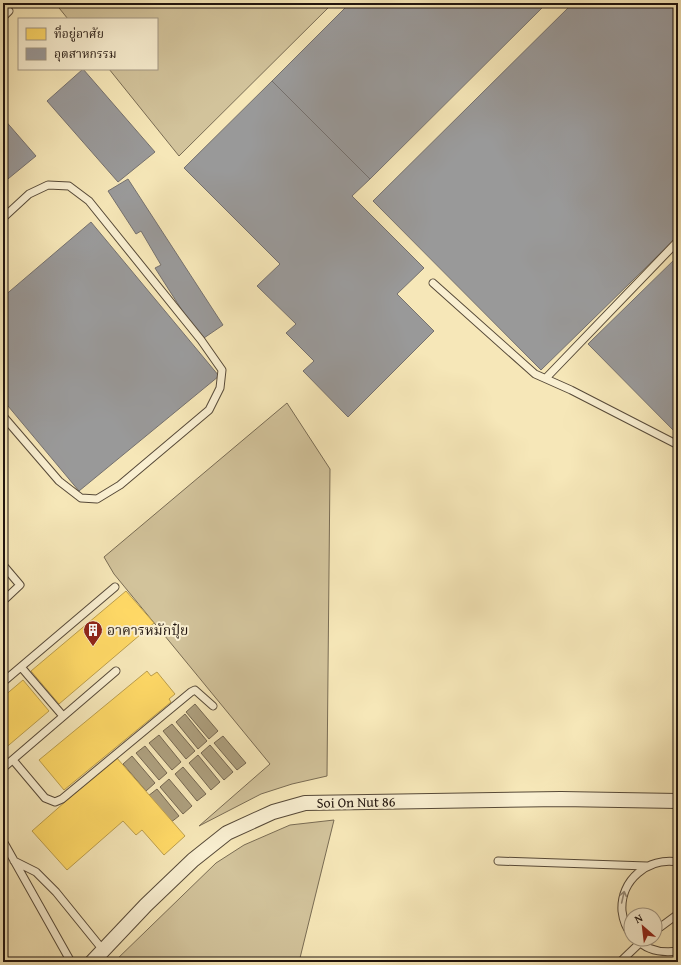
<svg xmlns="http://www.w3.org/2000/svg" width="681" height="965" font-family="'Gentium Book Plus','Noto Serif Thai',serif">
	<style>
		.green { fill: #d2c39b; stroke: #796c54 }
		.water { fill: #ad9f7e; stroke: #756751 }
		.homes { fill: #ffd966; stroke: #bc9e4c }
		.industry { fill: #999; stroke: #75716f }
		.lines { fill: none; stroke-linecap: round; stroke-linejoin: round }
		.lane-casing { stroke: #564938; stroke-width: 9 }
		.street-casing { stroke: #564938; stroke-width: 16 }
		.lane { stroke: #f9efd1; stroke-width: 7 }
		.street { stroke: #f9efd1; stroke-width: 14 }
		.oneway { stroke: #978c79 }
		.labels { text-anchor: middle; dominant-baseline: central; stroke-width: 4; stroke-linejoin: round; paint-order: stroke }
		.poi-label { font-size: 14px; fill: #20140e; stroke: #f9efd1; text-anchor: start }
		.street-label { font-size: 14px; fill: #20140e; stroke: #f9efd1 }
	</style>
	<rect width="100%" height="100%" fill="#f6e7b8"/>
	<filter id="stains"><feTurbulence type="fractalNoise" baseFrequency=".005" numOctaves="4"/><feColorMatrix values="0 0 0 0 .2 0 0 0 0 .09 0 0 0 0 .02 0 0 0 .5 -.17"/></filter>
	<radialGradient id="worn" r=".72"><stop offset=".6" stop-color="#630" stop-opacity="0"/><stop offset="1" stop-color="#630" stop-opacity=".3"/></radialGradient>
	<path class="green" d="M55,3H333L179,156L109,69H157V19H68Z
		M287,403L330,469L327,776L292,784L261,794L199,826L270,764L114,574L104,557Z
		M334,820L299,962H114L216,863L244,845L290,825Z"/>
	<path class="water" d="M195,704L218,731L209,739L186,712Z
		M185,714L207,741L198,749L176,722Z
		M172,724L195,751L186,759L163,731Z
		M159,735L181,762L172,770L149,743Z
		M223,736L246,763L237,770L214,743Z
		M210,745L233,772L224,780L201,753Z
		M145,746L167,773L159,780L136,753Z
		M198,755L220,782L211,790L189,763Z
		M132,756L155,783L146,791L123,764Z
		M183,767L206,794L197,801L175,774Z
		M169,779L192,806L183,814L160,787Z
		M157,789L179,816L170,823L148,796Z"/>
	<path class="homes" d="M126,591L154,623L59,704L31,671Z
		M147,671L151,676L157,672L175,694L169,699L171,702L64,790L39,760Z
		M23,680L49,711L3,750V697Z
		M116,757L185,836L164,855L142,830L136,835L123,821L67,870L32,831Z"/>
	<path class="industry" d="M350,3H547L370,179L272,81Z
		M573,3H678V236L541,370L373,201Z
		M83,69L155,152L118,182L47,101Z
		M272,81L370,179L352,196L424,268L397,294L434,331L348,417L303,371L314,361L286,333L296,324L257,286L280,264L184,168Z
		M3,118L36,156L3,183Z
		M128,179L223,325L201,340L155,268L161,265L141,231L136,234L108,191Z
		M91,222L219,376L79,491L3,400V297Z
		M678,256V435L588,344Z"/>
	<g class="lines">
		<g class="lane-casing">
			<path id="lane" d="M3,17L9,11
				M3,218L29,194L48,185L69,186L89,201L201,340L222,370L220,388L209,410L120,485L97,499L81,498L59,481L3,416
				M433,283L535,374L571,390L678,445
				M546,378L678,241
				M3,565L20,585L3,601
				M21,667L63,716
				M3,682L115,587
				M13,760L45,798L55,802L62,799L191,692L195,690L213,706
				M3,768L116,671
				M3,841L71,962
				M14,861L36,872L56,892L103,950
				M498,861L647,866
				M655,931L678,914
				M631,934C626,928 623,919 622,911C620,880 648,857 678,862
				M636,939C647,951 663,953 678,951
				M620,962L644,939"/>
		</g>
		<g class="street-casing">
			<path id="street" d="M92,962L146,905L193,860L227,833L273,812L305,803L561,799L678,801"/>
		</g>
		<use href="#lane" class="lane"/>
		<use href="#street" class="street"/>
	</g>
	<defs><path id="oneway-shaft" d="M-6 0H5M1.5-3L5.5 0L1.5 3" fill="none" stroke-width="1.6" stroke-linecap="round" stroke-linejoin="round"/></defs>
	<use class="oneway" href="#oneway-shaft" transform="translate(623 897) rotate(-77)"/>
	<defs>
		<g id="building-pin" transform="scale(1)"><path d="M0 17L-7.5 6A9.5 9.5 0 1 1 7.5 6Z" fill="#8f2418" stroke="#f9efd1"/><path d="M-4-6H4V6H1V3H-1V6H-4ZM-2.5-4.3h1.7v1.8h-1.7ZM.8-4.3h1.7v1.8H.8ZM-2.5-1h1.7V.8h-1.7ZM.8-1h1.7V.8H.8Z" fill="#fff"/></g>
	</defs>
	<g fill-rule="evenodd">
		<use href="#building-pin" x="93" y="630"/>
	</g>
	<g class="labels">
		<g class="poi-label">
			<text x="107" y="630">อาคารหมักปุ๋ย</text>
		</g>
		<g class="street-label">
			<text transform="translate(356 802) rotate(-1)">Soi On Nut 86</text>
		</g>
	</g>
	<rect width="681" height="965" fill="none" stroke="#f6e7b8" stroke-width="16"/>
	<rect x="4" y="4" width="673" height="957" fill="none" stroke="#20140e" stroke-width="2"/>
	<rect x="8" y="8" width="665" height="949" fill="none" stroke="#20140e"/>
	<rect x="18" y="18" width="140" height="52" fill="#f9efd1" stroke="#a29783"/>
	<rect x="26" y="28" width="20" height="12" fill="#ffd966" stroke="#a29783"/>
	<text x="54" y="38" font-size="12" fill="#20140e">ที่อยู่อาศัย</text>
	<rect x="26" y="48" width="20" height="12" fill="#999999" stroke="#a29783"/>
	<text x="54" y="58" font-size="12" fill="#20140e">อุตสาหกรรม</text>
	<g transform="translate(643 927) rotate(332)"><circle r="19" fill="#f9efd1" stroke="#a29783"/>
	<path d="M0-3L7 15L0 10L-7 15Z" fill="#8f2418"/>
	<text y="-6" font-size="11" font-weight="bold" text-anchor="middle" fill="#20140e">N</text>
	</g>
	<rect width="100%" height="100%" filter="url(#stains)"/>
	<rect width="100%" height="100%" fill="url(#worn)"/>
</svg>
